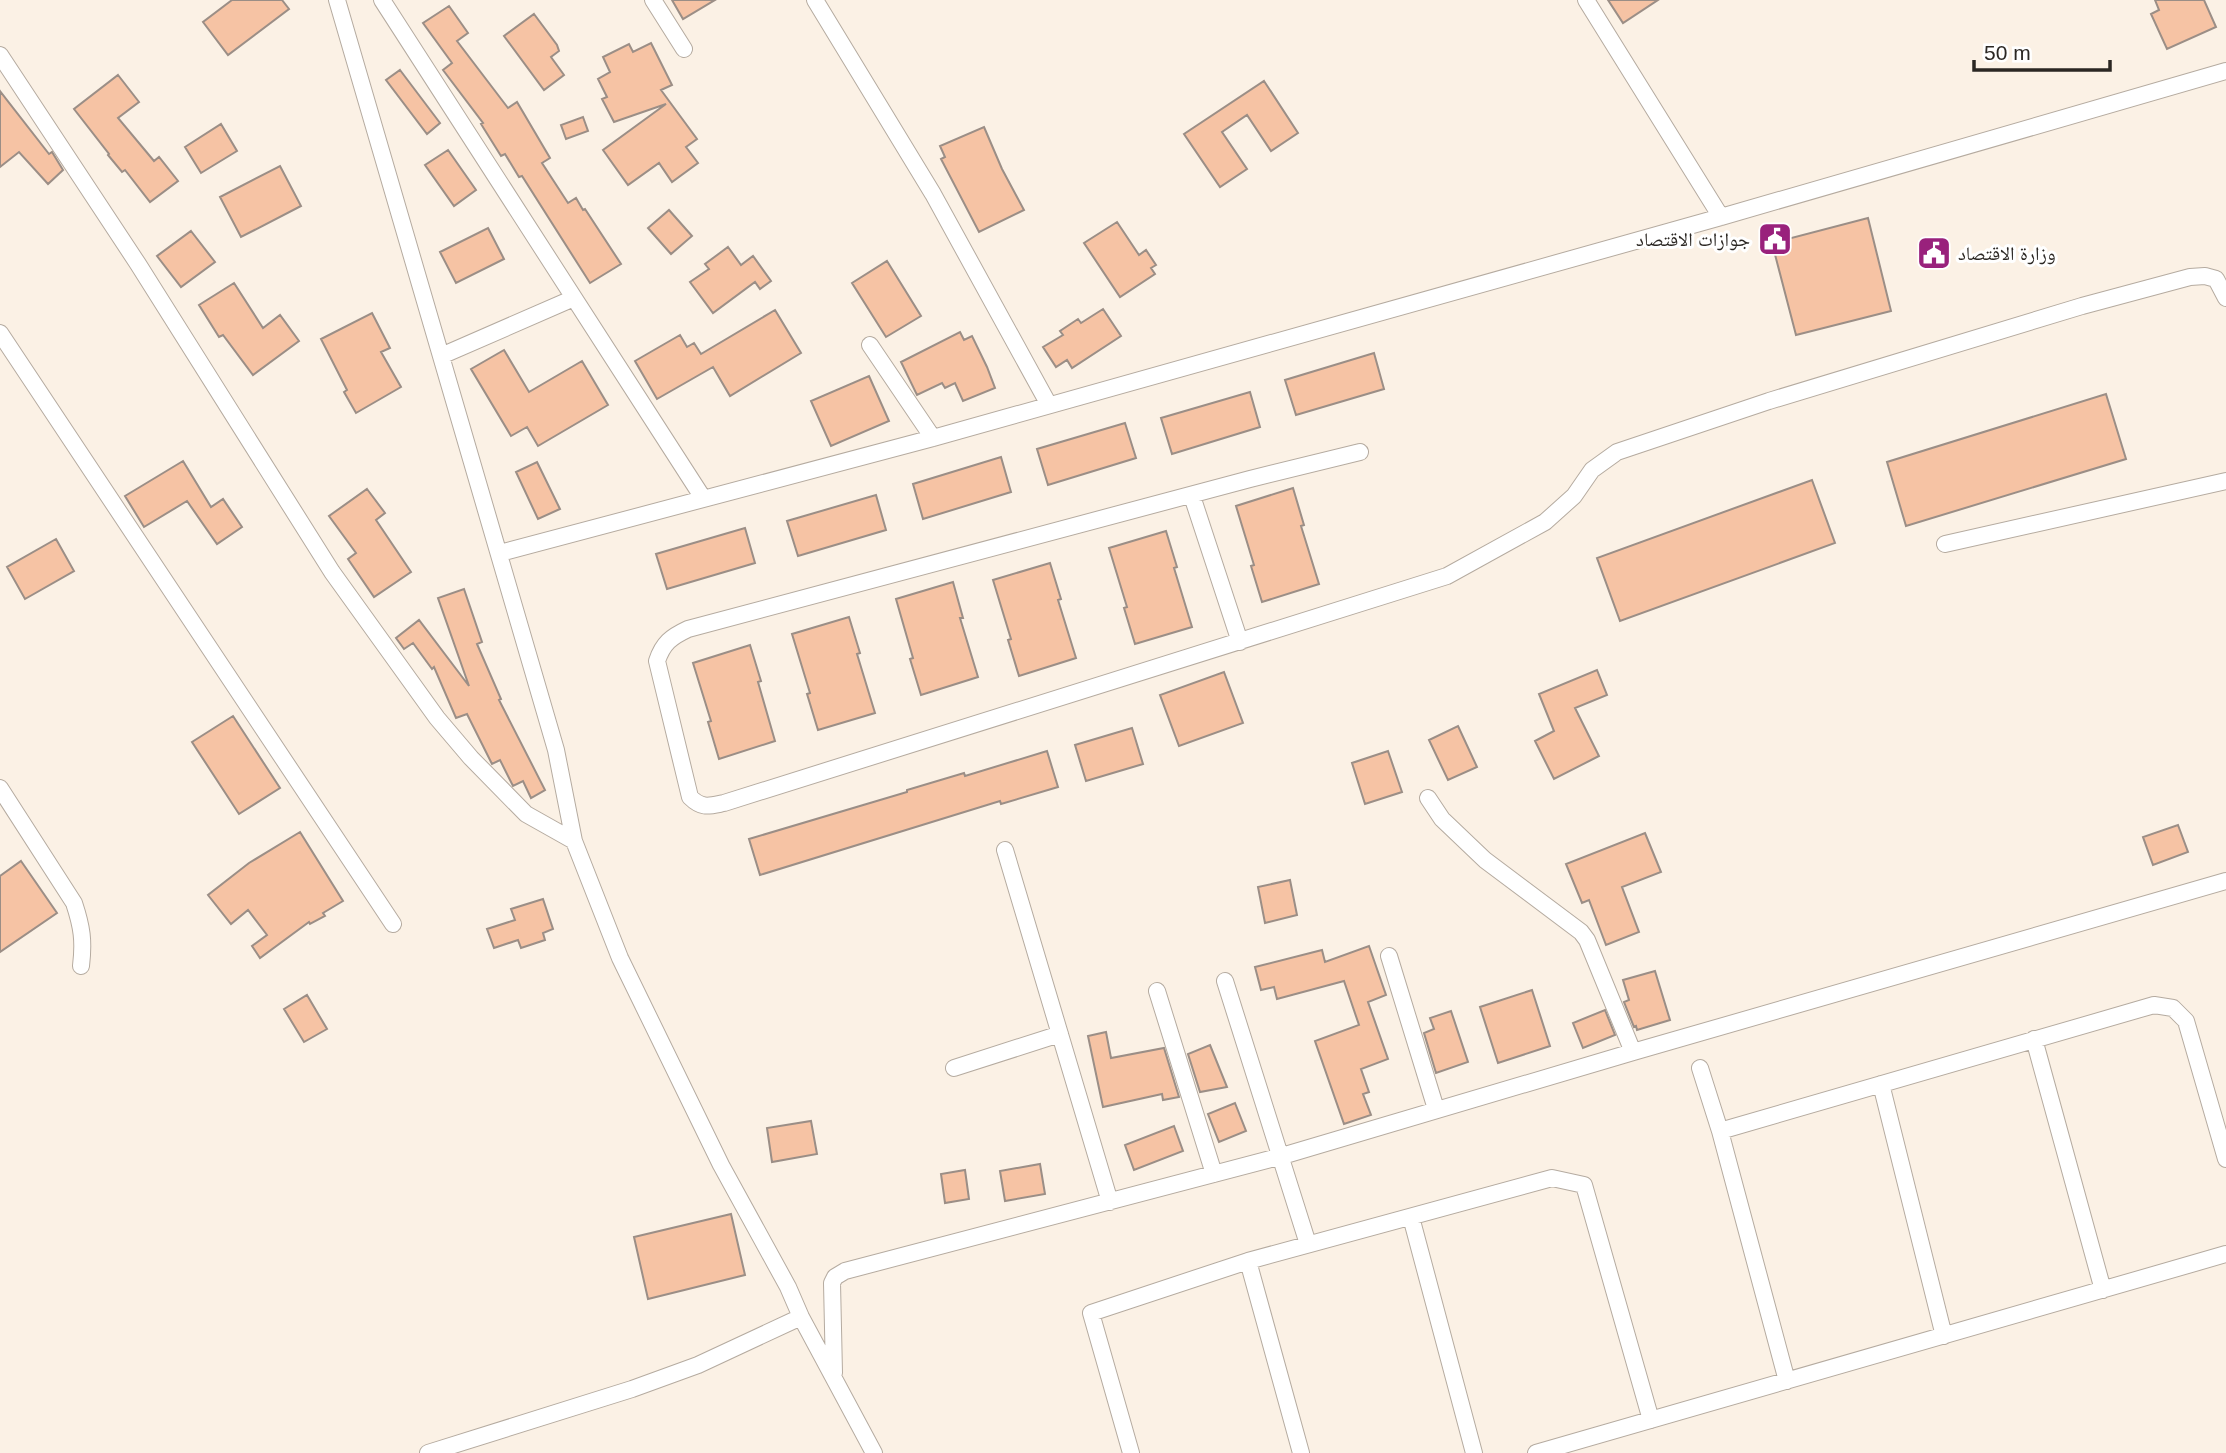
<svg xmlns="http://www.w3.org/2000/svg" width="2226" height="1453" font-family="Helvetica,'Noto Naskh Arabic',sans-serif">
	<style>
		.building { fill: #f6c3a4; stroke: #9b8e86; stroke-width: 2 }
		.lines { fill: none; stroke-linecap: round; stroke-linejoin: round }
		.street-casing { stroke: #b5aba0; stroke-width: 18 }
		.street { stroke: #fff; stroke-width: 16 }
		.labels { text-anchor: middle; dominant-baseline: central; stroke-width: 6; stroke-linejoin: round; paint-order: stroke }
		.poi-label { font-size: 19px; fill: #2b2723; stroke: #fff; text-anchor: end }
	</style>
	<rect width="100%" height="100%" fill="#fbf1e5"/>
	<path class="building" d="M232,0H282L289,9L228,55L203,22Z
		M672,0H715L683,19Z
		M1608,0H1658L1623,23Z
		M2155,0H2204L2216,27L2167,49L2151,14L2159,10Z
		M449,6L468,33L457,41L508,108L517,102L550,158L542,163L568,203L576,198L583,210L585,209L621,264L590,283L522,176L519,177L505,154L501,156L481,124L483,123L443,70L452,63L423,23Z
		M534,14L557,45L559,51L551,57L564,75L544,90L504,36Z
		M651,43L672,85L661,90L697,139L686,147L698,163L672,182L659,163L628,185L603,150L666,104L614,122L602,99L607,97L598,79L610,72L603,57L629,44L633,52Z
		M400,70L440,123L427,134L386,80Z
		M118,75L139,102L118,118L154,161L159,157L178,181L150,202L125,170L122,172L108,155L109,154L74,109Z
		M1264,81L1298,133L1271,151L1247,115L1222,132L1247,169L1220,187L1184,134Z
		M0,91L49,154L52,152L63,170L48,184L19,152L0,167Z
		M583,117L588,131L566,139L561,125Z
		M221,124L237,151L201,173L185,147Z
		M984,127L1002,169L1024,210L979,232L941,159L945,157L940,146Z
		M448,150L476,190L454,206L425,165Z
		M280,166L301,206L241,237L220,197Z
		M669,210L692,236L671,254L648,228Z
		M1868,218L1891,311L1796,335L1772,243Z
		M1117,222L1139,255L1146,250L1156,265L1151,268L1155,274L1120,297L1084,243Z
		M488,228L504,259L456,283L440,252Z
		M191,231L215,262L181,287L157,256Z
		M728,247L741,265L753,256L771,281L760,289L755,282L713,313L690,282L709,269L705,264Z
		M887,261L921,316L886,337L852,283Z
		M234,283L263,328L280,315L299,341L253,375L223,335L219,337L199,305Z
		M1103,309L1121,336L1072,368L1067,360L1056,367L1043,347L1063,335L1060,331L1078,319L1081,323Z
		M775,310L801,353L730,396L713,367L657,399L635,361L680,335L687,347L694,343L701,354Z
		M372,313L390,348L381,352L401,387L356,413L344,392L347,390L321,339Z
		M960,332L964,340L972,336L987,367L995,388L963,401L955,383L945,388L942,383L917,395L901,362Z
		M504,350L529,392L582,361L608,405L538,446L527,427L511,436L471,369Z
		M1374,353L1384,389L1296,415L1285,380Z
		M869,376L889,421L831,446L811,401Z
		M1250,392L1260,427L1172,454L1161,418Z
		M2106,394L2126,459L1906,526L1887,462Z
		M1125,423L1136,458L1048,485L1037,449Z
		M1001,457L1011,492L923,519L913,484Z
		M183,461L211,507L223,499L242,527L217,544L187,501L144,527L125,496Z
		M537,462L560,509L538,519L516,472Z
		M1812,480L1835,543L1620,621L1597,558Z
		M1293,488L1304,525L1301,526L1319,584L1262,602L1251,566L1254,565L1236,506Z
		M367,489L385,513L376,520L411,572L374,597L348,559L356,553L329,516Z
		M876,495L886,530L798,556L787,521Z
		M745,528L755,563L667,589L656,554Z
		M1166,531L1177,567L1174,568L1192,627L1135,644L1124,608L1127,607L1109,548Z
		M56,539L74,571L25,599L7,567Z
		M1050,563L1061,599L1058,600L1076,658L1019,676L1008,640L1011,639L993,580Z
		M953,582L963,618H960L978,677L921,695L910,659L913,658L896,599Z
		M464,589L482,642L477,644L501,699L499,700L545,790L531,798L523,781L513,786L500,760L492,764L467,714L456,718L434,667L432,669L413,643L404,649L396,638L419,620L469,686L438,598Z
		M849,617L860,653L857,654L875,713L818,730L807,694L810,693L792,634Z
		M750,645L761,681L758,682L775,741L719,759L708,722L711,721L693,663Z
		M1597,670L1607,695L1575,708L1599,756L1554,779L1535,741L1554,731L1539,694Z
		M1224,672L1243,723L1179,746L1160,695Z
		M233,716L280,788L239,814L192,742Z
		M1458,726L1477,767L1448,780L1429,740Z
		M1132,728L1143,764L1086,781L1075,745Z
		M1047,751L1058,787L1001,804L1000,801L760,875L749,839L907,792V790L964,773L965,776Z
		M1388,751L1402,792L1365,804L1352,763Z
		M2178,825L2188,852L2153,865L2143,837Z
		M300,832L343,901L323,913L325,916L310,924L309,922L260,958L252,946L267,935L248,910L231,924L208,895L249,863Z
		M1645,833L1661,872L1622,887L1639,932L1606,945L1589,900L1582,903L1566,864Z
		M21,861L57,913L0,952V876Z
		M1290,880L1297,915L1265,923L1258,887Z
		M543,899L553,929L543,933L545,940L521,948L518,940L494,948L487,929L515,920L511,909Z
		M1369,946L1386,995L1368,1002L1388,1059L1361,1069L1369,1092L1363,1094L1371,1115L1344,1124L1315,1041L1359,1025L1344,981L1277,999L1274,987L1261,990L1255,967L1322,950L1325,962Z
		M1655,971L1670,1020L1637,1030L1636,1026L1634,1027L1624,1002L1629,1000L1623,980Z
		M1532,990L1550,1046L1498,1063L1480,1007Z
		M307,995L327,1029L304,1042L284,1009Z
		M1605,1010L1615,1035L1583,1048L1573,1023Z
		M1451,1011L1468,1062L1436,1073L1424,1033L1434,1029L1430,1018Z
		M1106,1032L1111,1058L1164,1048L1179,1097L1163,1100L1162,1094L1103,1107L1088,1036Z
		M1210,1045L1227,1087L1200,1092L1188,1054Z
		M1235,1103L1246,1131L1219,1142L1208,1114Z
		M811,1121L817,1154L772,1162L767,1128Z
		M1174,1126L1183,1151L1134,1170L1125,1145Z
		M1040,1164L1045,1194L1005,1201L1000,1171Z
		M965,1170L969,1199L945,1203L941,1174Z
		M731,1214L745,1275L648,1299L634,1237Z"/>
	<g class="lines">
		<g class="street-casing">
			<path id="street" d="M337,0L556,750L574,841L620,958L721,1165L788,1287L801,1317L874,1453
				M382,0L703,498
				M653,0L684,49
				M815,0L933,194L1049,405
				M1586,0L1721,217
				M0,55L138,264L332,572L437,718L471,758L526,814L574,841
				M0,333L393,924
				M870,345L933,438
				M441,356L574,298
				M1360,452L1250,479L688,629C671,637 663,643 657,661L690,797C702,809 709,806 724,803L1447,576L1545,522L1574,496L1592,470L1617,452L1769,401L2082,306L2190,277L2205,276L2216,279L2226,298
				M1192,496L1240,642
				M1945,544L2226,481
				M500,553L933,438L1721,217L2226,71
				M0,788L74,903C82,927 84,941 81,966
				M1428,798L1442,819L1485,860L1581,932L1587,940L1633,1052
				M1005,850L1110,1202
				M1389,956L1436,1109
				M1225,981L1308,1244
				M1157,991L1214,1174
				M2034,1039L2103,1290
				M954,1068L1060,1034
				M1700,1068L1720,1131
				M1881,1084L1944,1336
				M1411,1217L1474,1453
				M1248,1261L1552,1178L1584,1185L1651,1420
				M834,1373L832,1283L835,1277L845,1271L1282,1156L1633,1052L2226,881
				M1787,1381L1720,1131L2154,1005L2173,1008L2186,1021L2226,1159
				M428,1453L632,1389L698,1365L801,1317
				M1131,1453L1091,1313L1248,1261L1301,1453
				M1536,1453L2226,1254"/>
		</g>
		<use href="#street" class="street"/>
	</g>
	<defs>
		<g id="civic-square" transform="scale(1.75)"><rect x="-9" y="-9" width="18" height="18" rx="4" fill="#99217c" stroke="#fff"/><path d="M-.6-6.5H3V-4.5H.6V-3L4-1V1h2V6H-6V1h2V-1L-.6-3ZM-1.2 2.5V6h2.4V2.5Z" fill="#fff"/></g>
	</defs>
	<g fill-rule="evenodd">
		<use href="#civic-square" x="1775" y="239"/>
		<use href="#civic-square" x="1934" y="253"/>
	</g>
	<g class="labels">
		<g class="poi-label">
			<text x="1750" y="239">جوازات الاقتصاد</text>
			<text x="1958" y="253" text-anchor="start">وزارة الاقتصاد</text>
		</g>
	</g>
	<path d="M1974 60v10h136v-10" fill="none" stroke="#2b2723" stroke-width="3.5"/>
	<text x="1984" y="60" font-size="21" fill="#2b2723" stroke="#ffffff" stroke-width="5" paint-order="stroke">50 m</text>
</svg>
